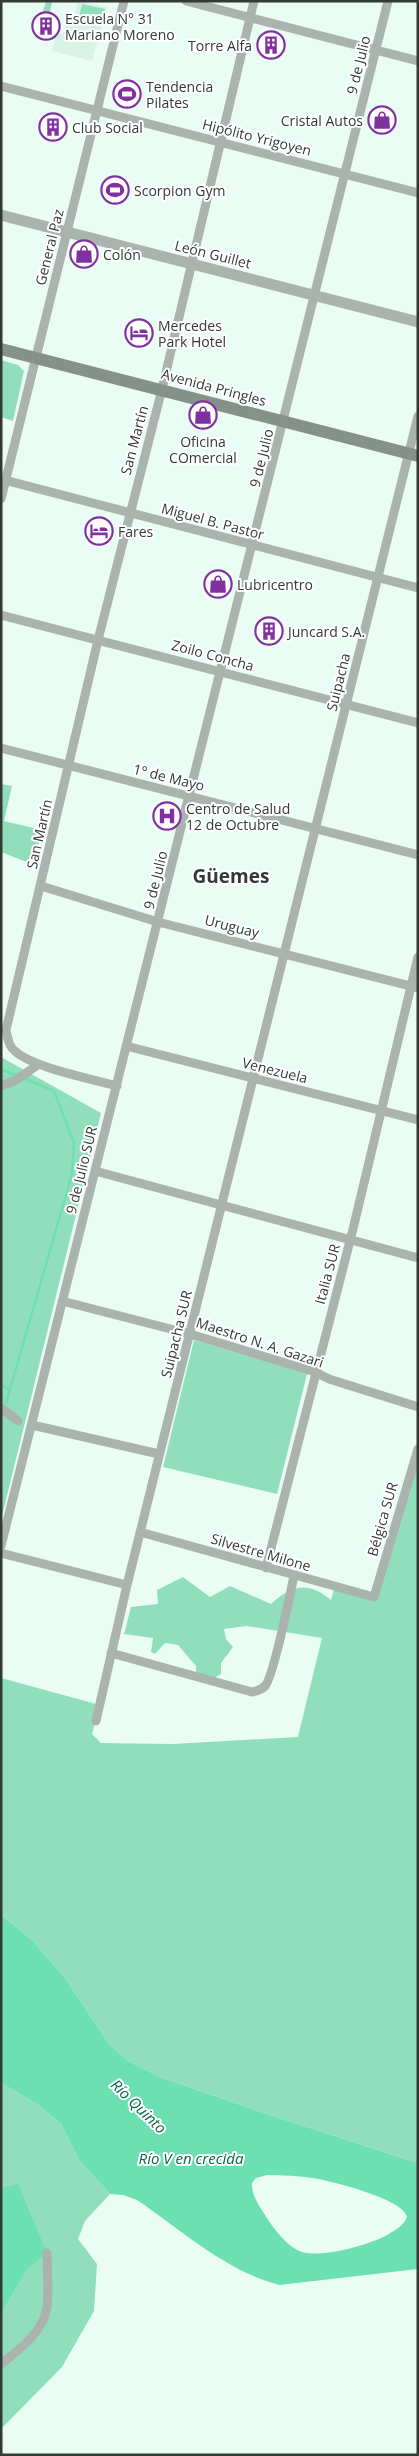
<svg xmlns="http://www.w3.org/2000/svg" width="419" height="2456" font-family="'Open Sans',sans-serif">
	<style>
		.built { fill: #d8f3e6 }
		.green { fill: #91debd }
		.water { fill: #6de0b3; fill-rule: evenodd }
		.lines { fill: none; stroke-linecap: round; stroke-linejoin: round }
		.stream { stroke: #6de0b3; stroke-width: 2.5 }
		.minor { stroke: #abb3af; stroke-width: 9 }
		.tertiary { stroke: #abb3af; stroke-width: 11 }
		.secondary { stroke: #86918b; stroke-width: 12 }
		.labels { text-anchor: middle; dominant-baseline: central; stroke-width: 4; stroke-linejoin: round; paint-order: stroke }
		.poi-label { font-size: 14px; fill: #333a36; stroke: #fff; text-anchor: start }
		.street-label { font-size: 14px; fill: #333a36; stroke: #fff }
		.water-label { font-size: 15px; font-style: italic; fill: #06674a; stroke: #fff }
		.district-label { font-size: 19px; font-weight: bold; fill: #333a36; stroke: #fff }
	</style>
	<rect width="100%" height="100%" fill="#eafdf4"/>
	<path class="built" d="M78,1L107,7L92,61L52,51L56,33L63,34L66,23L72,25Z"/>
	<path class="green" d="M46,1H52L49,17L42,15Z
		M82,4L105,9L101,22L79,17Z
		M1,360L18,365L24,371L13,421L1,417Z
		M1,784L12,786L4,821L42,830L35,860L29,863L1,852Z
		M1,1057L101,1113L1,1520Z
		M194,1340L307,1374L277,1494L163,1467Z
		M418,1449V2163L273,2116L160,2077L128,2061L109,2044L65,1978L31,1939L1,1915V1678L100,1705L92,1734L101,1743L173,1744L298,1737L322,1638L247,1626L224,1629L226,1639L233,1647L221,1663V1674L213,1679L196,1674V1666L178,1645L165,1643L155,1654L151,1652L153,1638L124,1634L131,1607L158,1604L157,1590L183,1577L210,1597L230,1586L271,1604C292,1585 308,1581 331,1600L335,1586L374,1596Z
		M1,2083L37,2104L61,2124L79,2160L110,2194L85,2221L78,2239L97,2264L94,2311L62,2367L1,2429Z"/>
	<path class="water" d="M1,1915L31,1939L65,1978L109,2044L128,2061L160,2077L273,2116L418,2163V2269L279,2285C224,2270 183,2231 137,2200L123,2195L110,2194L79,2160L61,2124L37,2104L1,2083ZM267,2175C283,2175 298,2176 313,2178C331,2181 404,2199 407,2217C399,2240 325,2259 302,2252C287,2247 273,2228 265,2215C259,2205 251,2195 252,2183L256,2178Z
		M18,2184L47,2253L27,2269L1,2313V2188Z"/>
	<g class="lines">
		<path class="stream" d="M1,1069L18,1076
			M1,1385L10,1390
			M6,1403L72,1174L74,1143L54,1091L23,1078
			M1,1420L2,1416"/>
		<path class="minor" d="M186,1L418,61
			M1,86L418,193
			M1,479L418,588
			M1,499L124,1
			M1,615L418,723
			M1,748L418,855
			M41,886L158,922L418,988
			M126,1046L418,1120
			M1,1086L16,1080L39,1064
			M117,1086C93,1079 27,1067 12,1048C8,1043 7,1036 6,1030L98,640L162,389L254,1
			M95,1171L418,1258
			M62,1301L190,1334L315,1372L329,1379L418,1407
			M1,1408L18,1421
			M32,1425L159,1454
			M140,1532L374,1597L418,1449
			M1,1546L388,1
			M1,1553L127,1585
			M266,1568L353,1229L418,957
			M111,1653L252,1692C257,1691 261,1690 265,1686C274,1676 290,1594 294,1576
			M96,1721L127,1585L418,416
			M1,2364C19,2350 43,2332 47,2308C49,2290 47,2271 47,2253"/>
		<path class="tertiary" d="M1,215L418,322"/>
		<path class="secondary" d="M1,349L418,456"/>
	</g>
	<defs>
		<g id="building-ring" transform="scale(1.4375)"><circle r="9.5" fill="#fff" stroke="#81309f" stroke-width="1.5"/><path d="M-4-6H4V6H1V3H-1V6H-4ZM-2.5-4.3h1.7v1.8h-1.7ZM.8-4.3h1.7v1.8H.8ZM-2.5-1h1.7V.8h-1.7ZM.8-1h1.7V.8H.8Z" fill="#81309f"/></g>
		<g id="stadium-ring" transform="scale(1.4375)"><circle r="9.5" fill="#fff" stroke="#81309f" stroke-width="1.5"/><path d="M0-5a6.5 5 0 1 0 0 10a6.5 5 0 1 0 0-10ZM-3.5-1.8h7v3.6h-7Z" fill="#81309f"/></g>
		<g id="shop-ring" transform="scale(1.4375)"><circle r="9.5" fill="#fff" stroke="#81309f" stroke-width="1.5"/><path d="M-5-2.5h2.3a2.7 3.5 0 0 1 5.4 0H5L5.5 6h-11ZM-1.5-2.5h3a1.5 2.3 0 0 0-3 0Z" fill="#81309f"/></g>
		<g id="hotel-ring" transform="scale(1.4375)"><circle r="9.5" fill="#fff" stroke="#81309f" stroke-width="1.5"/><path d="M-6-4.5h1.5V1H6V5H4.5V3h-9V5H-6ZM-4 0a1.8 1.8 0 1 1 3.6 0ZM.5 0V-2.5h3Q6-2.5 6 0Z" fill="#81309f"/></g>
		<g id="hospital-ring" transform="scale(1.4375)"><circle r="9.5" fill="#fff" stroke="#81309f" stroke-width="1.5"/><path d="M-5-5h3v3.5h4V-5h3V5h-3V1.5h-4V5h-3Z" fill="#81309f"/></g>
	</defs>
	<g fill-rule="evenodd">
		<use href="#building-ring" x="46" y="26"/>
		<use href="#building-ring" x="271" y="45"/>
		<use href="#stadium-ring" x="127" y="94"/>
		<use href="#shop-ring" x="382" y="120"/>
		<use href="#building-ring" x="53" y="127"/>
		<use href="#stadium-ring" x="115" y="190"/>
		<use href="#shop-ring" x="84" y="254"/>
		<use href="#hotel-ring" x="139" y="333"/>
		<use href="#shop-ring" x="203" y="415"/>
		<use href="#hotel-ring" x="99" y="531"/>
		<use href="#shop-ring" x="218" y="584"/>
		<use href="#building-ring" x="269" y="631"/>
		<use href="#hospital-ring" x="167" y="816"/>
	</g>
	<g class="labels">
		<g class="poi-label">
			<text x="65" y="18">Escuela N° 31<tspan x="65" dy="16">Mariano Moreno</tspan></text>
			<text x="252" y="45" text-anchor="end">Torre Alfa</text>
			<text x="146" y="86">Tendencia<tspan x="146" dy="16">Pilates</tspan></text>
			<text x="363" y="120" text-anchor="end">Cristal Autos</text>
			<text x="72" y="127">Club Social</text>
			<text x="134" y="190">Scorpion Gym</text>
			<text x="103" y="254">Colón</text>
			<text x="158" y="325">Mercedes<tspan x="158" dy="16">Park Hotel</tspan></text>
			<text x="203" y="441" text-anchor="middle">Oficina<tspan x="203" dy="16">COmercial</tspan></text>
			<text x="118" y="531">Fares</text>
			<text x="237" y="584">Lubricentro</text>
			<text x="288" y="631">Juncard S.A.</text>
			<text x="186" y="808">Centro de Salud<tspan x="186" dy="16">12 de Octubre</tspan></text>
		</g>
		<g class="street-label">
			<text transform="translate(358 65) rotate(-76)">9 de Julio</text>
			<text transform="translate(257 137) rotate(14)">Hipólito Yrigoyen</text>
			<text transform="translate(49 247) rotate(-76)">General Paz</text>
			<text transform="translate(213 254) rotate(14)">León Guillet</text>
			<text transform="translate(214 387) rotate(15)">Avenida Pringles</text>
			<text transform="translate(134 440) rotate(-75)">San Martín</text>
			<text transform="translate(261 458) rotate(-76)">9 de Julio</text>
			<text transform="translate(213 521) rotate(15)">Miguel B. Pastor</text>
			<text transform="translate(213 655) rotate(15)">Zoilo Concha</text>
			<text transform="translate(338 682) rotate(-76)">Suipacha</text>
			<text transform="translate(169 777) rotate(14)">1º de Mayo</text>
			<text transform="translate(39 834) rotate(-77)">San Martín</text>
			<text transform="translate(155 880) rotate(-76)">9 de Julio</text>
			<text transform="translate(232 926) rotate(14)">Uruguay</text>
			<text transform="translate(275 1070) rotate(14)">Venezuela</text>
			<text transform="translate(81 1170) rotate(-76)">9 de Julio SUR</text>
			<text transform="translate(327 1274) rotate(-75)">Italia SUR</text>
			<text transform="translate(176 1334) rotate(-76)">Suipacha SUR</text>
			<text transform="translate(260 1342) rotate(18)">Maestro N. A. Gazari</text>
			<text transform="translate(382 1519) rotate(-74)">Bélgica SUR</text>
			<text transform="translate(261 1552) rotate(16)">Silvestre Milone</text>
		</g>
		<g class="water-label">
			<text transform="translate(139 2106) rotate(44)">Río Quinto</text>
			<text x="191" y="2158">Río V en crecida</text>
		</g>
		<g class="district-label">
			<text x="231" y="876">Güemes</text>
		</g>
	</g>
	<rect width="419" height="2456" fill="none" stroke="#333a36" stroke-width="5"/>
</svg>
